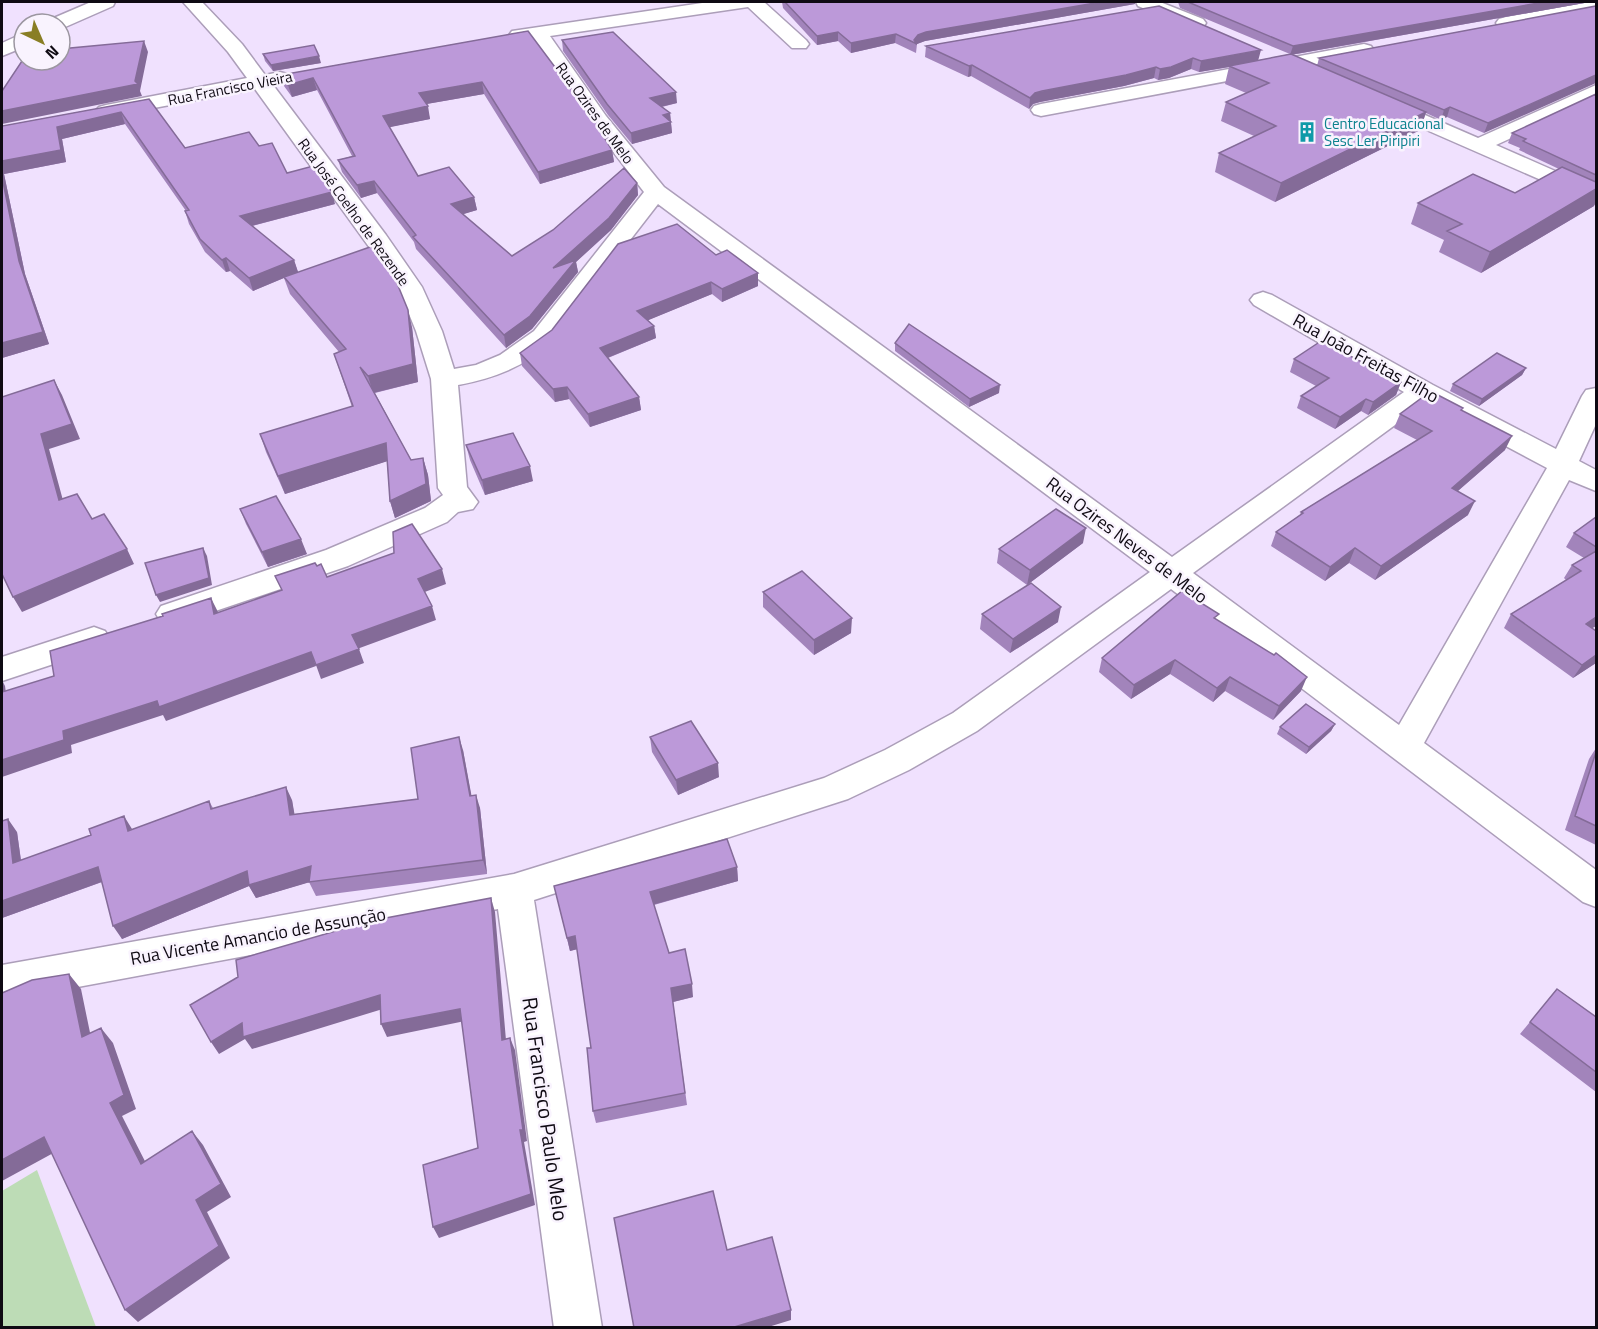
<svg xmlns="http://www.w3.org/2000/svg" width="1598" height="1329" font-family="'Titillium Web',sans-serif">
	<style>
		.green { fill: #bddcb6 }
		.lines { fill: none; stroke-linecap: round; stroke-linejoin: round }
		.minor-casing { stroke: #ac9eb9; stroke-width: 3 }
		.minor { fill: #fff; fill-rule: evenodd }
		.wall { fill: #a284bb }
		.shaded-wall { fill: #846b98 }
		.building { fill: #bc99d9; stroke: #846b98; stroke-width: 1.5 }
		.labels { text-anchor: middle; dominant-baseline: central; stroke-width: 5; stroke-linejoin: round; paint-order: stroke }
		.far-street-label { font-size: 15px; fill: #0f0a13; stroke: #f9f3fe }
		.far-culture-label { font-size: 15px; fill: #0d838f; stroke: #f9f3fe; text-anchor: start }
		.street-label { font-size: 18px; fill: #0f0a13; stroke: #f9f3fe }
		.near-street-label { font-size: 21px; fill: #0f0a13; stroke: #f9f3fe }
	</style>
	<rect width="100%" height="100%" fill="#f0e1fe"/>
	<path class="green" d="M37,1170L96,1327H2V1191Z"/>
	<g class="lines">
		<g class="minor-casing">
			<path id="minor" d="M91,2H115L113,6L63,28L60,29V24H46L49,20Z
				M183,2H202L242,44L265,75L280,72L287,74L290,78L287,82L273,85L386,235L422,287L442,331L454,369L476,365L500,355L534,331L644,192L592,124L532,39H512L509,35L512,31L709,2H764L806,40L809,44L806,48H792L748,7L550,36L606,116L664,187L1172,557L1404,392L1254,305L1250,300L1254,295L1263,292L1272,295L1433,385L1556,449L1582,396L1586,390L1596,388V424L1579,461L1596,470V491L1569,480L1424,743L1596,870V907L1583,902L1171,589L977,731L909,770L848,799L534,900L602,1328H554L498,909L2,1001V965L514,874L824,778L885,750L953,713L1150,572L658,204L552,341C525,367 494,378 458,385L467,487L478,502L473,509L458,512L447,522L348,566L183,622L172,625L161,622L156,614L161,606L326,550L425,508L443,495L438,488L431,379L416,331L398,287L255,89L106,117L99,115L95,111L99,107L106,105L247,78L228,52ZM1425,403L1547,468L1399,725L1193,573Z
				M1136,2H1160L1203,19L1206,23L1203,27H1189L1138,6Z
				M1590,2H1596V11L1506,29L1499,27L1496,23L1499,19L1506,17Z
				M24,33V47L2,56V43Z
				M1364,44L1371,46L1374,50L1371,54L1041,116L1034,114L1031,110L1034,106L1041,104Z
				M1596,85V99L1496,145L1596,189V204L1374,107L1371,103L1374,99L1381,97L1388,99L1478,138Z
				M94,627L105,631L110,639L105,647L2,681V657Z"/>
		</g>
		<use href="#minor" class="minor"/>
	</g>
	<path class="wall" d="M782,2H1135V4L925,41L917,44L916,53L895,43L851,53L838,41L817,45L783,8Z
		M1178,2H1590L1291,55L1317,66L1319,58L1596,6L1484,133L1447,117L1441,120L1426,113L1420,130L1275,202L1215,172L1219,153L1254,136L1221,121L1226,102L1246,93L1225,84L1229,67L1199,72L1191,69L1169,78L1158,80L1154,78L1124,86L1040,102L1033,104L1029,109L971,76L968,77L925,57L926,46L1259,60L1290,54L1180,8Z
		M528,31L608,138L609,144L612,150L614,162L540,184L484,94L426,104L430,119L389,127L418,176L474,197L477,210L463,214L512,256L637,183L638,195L611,230L576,262L578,272L532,329L506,348L416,249L414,242L377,193L361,198L342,172L338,160L352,156L317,90L292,97L284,86L281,75Z
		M562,40L677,103L662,107L670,113L672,133L632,144L608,115L563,51Z
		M263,54L321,63L273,71L265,61Z
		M1596,94V200L1594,206L1481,273L1439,252L1444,240L1411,224L1418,203L1515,193L1559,169L1519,150L1520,148L1508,143L1512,133Z
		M149,99L185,148L259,146L287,173L335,204L252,226L294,260L298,272L412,327L418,382L375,393L411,460L423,458L428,475L431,501L395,518L390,501L387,461L285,494L266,452L260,434L352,407L334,354L339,352L290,294L284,278L253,291L230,271L226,272L205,252L189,224L185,211H186L125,124L62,139L66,162L4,174L25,274L49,344L2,358V126Z
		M716,255L758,273V286L722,302L712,294L648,320L654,326L656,338L608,358L639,397L641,410L590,427L569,399L555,402L522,366L520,353Z
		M895,343L999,393L969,407L895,351Z
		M1294,359L1401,382L1396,395L1368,415L1361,411L1335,429L1297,408L1301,396L1316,386L1290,372Z
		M1526,368L1522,375L1479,406L1450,391L1453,384Z
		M1462,410L1505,450L1458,491L1468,515L1375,580L1349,563L1325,581L1271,546L1276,532L1300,515L1301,512L1417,440L1394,428L1400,414Z
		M466,445L533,481L485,495L470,460Z
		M240,509L307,554L268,567L246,524Z
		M1596,517V626L1592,628L1596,631V663L1573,678L1504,628L1511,614L1566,580L1564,578L1572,565L1584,558L1566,547L1574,533Z
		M1083,543L1027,585L997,563L999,549Z
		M763,592L851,633L814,655L763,607Z
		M982,614L1058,622L1010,653L980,629Z
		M1217,620L1301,691L1273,720L1225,691L1213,702L1170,674L1131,699L1099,672L1102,658Z
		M1335,724L1331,731L1306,754L1277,734L1280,727Z
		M650,737L719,777L678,795L652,752Z
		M1596,748V845L1565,830L1589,759Z
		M463,750L471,795L480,808L487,874L316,896L309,882L256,898L249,886L122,939L102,882L2,918L17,832L21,860L132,830L209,801L213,808L292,800L294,814L418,799Z
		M737,867L738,881L654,905L669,953L693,997L673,1002L687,1105L596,1123L593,1111L591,1048L577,949L570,951L554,886Z
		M1557,989L1596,1017V1092L1520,1034Z"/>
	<path class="shaded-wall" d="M1101,2H1135V4L925,41L917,44L916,45L914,40L918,35L926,32Z
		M1544,2H1590L1290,55L1293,46Z
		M838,32V41L817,45V36Z
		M896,34L895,43L851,53V43Z
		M144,41L148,52L140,91L142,96L2,124V125V111L135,81Z
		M1261,50L1258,61L1229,66V67L1199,72L1201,61Z
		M319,56L321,63L273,71L271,65Z
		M1193,58L1191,69L1169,78L1158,80L1160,69Z
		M972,65L971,76L968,77L969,66Z
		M1156,67L1154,78L1124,86L1040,102L1033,104L1029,109L1030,98L1035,93Z
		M1596,75V83L1484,133L1488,123Z
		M313,78L317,90L292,97L288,85Z
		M482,82L484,94L421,105L419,93Z
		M676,92L677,103L651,109L650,98Z
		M428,106L430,119L386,128L383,116Z
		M1450,107L1447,117L1441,120L1444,110Z
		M121,112L125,124L62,139L66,162L4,174L25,274L49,344L2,358V343L19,261L2,177V161L57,127Z
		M1426,112L1420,130L1275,202L1281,183Z
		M670,113L672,133L632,144L631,133L663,115Z
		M612,150L614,162L540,184L538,172Z
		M374,181L377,193L361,198L357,185Z
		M637,183L638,195L611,230L576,262L578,272L532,329L506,348L504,335L553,268Z
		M1596,189V200L1594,206L1481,273L1490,252Z
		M332,192L335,204L244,228L240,216Z
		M474,197L477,210L454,217L451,204Z
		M226,258L230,271L226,272L222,260Z
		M294,260L298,272L253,291L249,278Z
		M758,273V286L722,302V289Z
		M711,282L712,294L639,324L637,311Z
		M408,310L412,327L418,382L373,393L368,376Z
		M654,326L656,338L602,360L600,348Z
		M1526,368L1522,375L1479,406L1482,399Z
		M54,380L62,395L80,439L49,449L67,515L59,500L41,434Z
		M1401,382L1396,395L1368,415L1373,402Z
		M1000,385L999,393L969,407L970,399Z
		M567,387L569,399L555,402L553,389Z
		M639,397L641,410L590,427L588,414Z
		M1366,399L1361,411L1335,429L1340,417Z
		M1512,436L1505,450L1445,502L1452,488Z
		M386,443L391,460L285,494L278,476Z
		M423,458L428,475L431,501L395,518L390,501Z
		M530,466L533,481L485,495L482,480Z
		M1475,501L1468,515L1375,580L1381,566Z
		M1086,528L1083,543L1027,585L1030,570Z
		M301,539L307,554L268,567L262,552Z
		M203,548L207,556L212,585L160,602L156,595Z
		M1355,548L1349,563L1325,581L1330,567Z
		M127,549L134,564L22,612L13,597Z
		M442,569L446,584L422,593L418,579Z
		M211,598L218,612L221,628L214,614Z
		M432,606L436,620L357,649L352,635Z
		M1061,607L1058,622L1010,653L1013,639Z
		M1596,617V626L1577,637L1586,624Z
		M852,618L851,633L814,655V640Z
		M359,649L364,663L321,679L316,665Z
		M311,652L316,666L166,721L163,715L71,745L72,753L2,777V760L63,731Z
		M1596,655V663L1573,678L1582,665Z
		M1175,660L1170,674L1131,699L1134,685Z
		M1230,677L1225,691L1213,702L1217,688Z
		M1307,677L1301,691L1273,720L1279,706Z
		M2,680L5,686L8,707L2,696Z
		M1335,724L1331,731L1306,754L1309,747Z
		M459,737L463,750L474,809L470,796Z
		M718,763L719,777L678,795L676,780Z
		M286,787L292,800L297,828L290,815Z
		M476,795L480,808L487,874L483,860Z
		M124,816L132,829L128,831Z
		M8,819L17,832L23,876L13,863Z
		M311,866L317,880L256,898L249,886L122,939L113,926L247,871Z
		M98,867L107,880L2,918V901Z
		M737,867L738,881L652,905L650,892Z
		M491,898L495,912L507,1052L502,1040Z
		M575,936L578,949L570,951L567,938Z
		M69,974L81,989L94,1052L82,1037Z
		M692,984L693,997L673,1002L687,1105L671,988Z
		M380,995L386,1008L252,1049L245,1039L219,1054L211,1042L242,1023Z
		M460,1009L465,1021L387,1037L381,1024Z
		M101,1028L113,1043L136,1109L122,1116L153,1177L141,1164L110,1103Z
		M510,1038L515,1050L527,1141L524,1142L535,1205L439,1238L433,1227L520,1130Z
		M192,1131L203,1145L231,1197L207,1212L230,1258L138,1322L125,1310L196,1200Z
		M44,1137L57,1151L2,1181V1160Z
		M791,1310V1320L765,1328H731Z"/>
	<path class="building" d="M785,2H1101L926,32L918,35L914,40L917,44L896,34L851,43L838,32L817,36Z
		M1188,2H1544L1293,46Z
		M1159,6L1261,50L1201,61L1193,58L1171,67L1160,69L1156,67L1126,75L1042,91L1035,93L1030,98L972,65L969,66L926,46Z
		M1596,6V75L1488,123L1450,107L1444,110L1319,58Z
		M528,31L608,138L605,139L612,150L538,172L482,82L419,93L428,106L383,116L418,176L449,167L474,197L451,204L512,256L553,230L624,168L637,183L609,218L553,268L576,260L530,316L504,335L413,237L416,235L374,181L357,185L338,160L355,156L313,78L288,85L281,75Z
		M613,32L676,92L650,98L670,113L663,115L671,122L631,133L607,104L562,40Z
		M144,41L135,81L138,84L2,111V91L24,58V60H60V49Z
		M314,45L319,56L271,65L263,54Z
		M1291,54L1426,112L1281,183L1219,153L1276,126L1226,102L1269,83L1229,66Z
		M1596,94V175L1523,141L1526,139L1512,133Z
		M149,99L185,148L249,132L259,146L272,143L287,173L313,166L332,192L240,216L294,260L249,278L226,258L222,260L200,239L185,211L189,210L121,112L57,127L61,150L2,161V126Z
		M1562,167L1596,182V189L1490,252L1447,231L1462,224L1418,203L1473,174L1515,193Z
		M2,177L19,261L43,332L2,343Z
		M677,224L716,255L727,250L758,273L722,289L711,282L637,311L654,326L600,348L639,397L588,414L567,387L553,389L520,353L552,330L618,244Z
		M373,246L392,271L408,310L413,364L368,376L360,367L411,460L423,458L426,484L390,501L386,443L278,476L260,434L353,406L334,354L346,349L284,277Z
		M909,324L1000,385L970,399L895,343Z
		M1321,341L1401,382L1373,402L1366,399L1340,417L1301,396L1329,378L1294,359Z
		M1497,353L1526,368L1482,399L1453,384Z
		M54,380L72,424L41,434L59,500L77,494L92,519L104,514L127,549L13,597L2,574V397Z
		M1434,393L1463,408L1461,410L1512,436L1452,488L1475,501L1381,566L1355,548L1330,567L1276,532L1303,513L1301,512L1432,431L1400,414L1427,394Z
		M513,433L530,466L482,480L466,445Z
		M276,496L301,539L262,552L240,509Z
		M1056,509L1086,528L1030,570L999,549Z
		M1596,517V547L1574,533Z
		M412,524L442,569L418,579L432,606L352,635L359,649L316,665L311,652L159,707L157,701L63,731L64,740L2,760V692L54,676L50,651L163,616L162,614L211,598L214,614L282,590L275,576L315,563L317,566L321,564L327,577L394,553L393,532Z
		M203,548L209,578L156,595L145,563Z
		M1596,551V617L1586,624L1596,631V655L1582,665L1511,614L1581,571L1572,565Z
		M802,571L852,618L814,640L763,592Z
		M1031,583L1061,607L1013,639L982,614Z
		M1182,591L1219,614L1214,618L1274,655L1276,653L1307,677L1279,706L1230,677L1217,688L1175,660L1134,685L1102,658Z
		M1306,704L1335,724L1309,747L1280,727Z
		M691,721L718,763L676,780L650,737Z
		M459,737L470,796L476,795L483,860L309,882L311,866L249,885L247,871L113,926L98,867L2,901V821L8,819L13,863L91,835L89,829L124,816L128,831L209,801L211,809L286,787L290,815L418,799L411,748Z
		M1596,752V826L1575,816Z
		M727,839L737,867L650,892L669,953L685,949L692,984L671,988L685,1093L593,1111L587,1048H591L575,936L567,938L554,886Z
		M491,898L502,1040L510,1038L523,1130H520L531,1194L433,1227L423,1165L478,1148L460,1009L381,1024L380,995L243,1037L242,1023L211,1042L190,1005L238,977L236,960L370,921Z
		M69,974L82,1037L101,1028L124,1095L110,1103L141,1164L192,1131L221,1184L196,1200L219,1246L125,1310L44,1137L2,1160V993L32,980Z
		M1557,989L1596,1017V1072L1530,1022Z
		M713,1191L727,1250L772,1237L791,1310L731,1328H634L614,1218Z"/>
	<defs>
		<g id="building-bare" transform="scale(1.62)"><path d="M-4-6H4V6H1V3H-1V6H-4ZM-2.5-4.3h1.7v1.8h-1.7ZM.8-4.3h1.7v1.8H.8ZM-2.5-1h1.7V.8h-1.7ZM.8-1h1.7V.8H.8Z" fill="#0f9aa8" stroke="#f9f3fe" stroke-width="2.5" paint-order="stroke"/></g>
	</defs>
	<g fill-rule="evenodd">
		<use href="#building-bare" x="1307" y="132"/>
	</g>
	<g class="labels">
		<g class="far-street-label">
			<text transform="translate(230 88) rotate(-11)">Rua Francisco Vieira</text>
			<text transform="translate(595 113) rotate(54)">Rua Ozires de Melo</text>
			<text transform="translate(354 212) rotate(54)">Rua José Coelho de Rezende</text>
		</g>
		<g class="far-culture-label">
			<text x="1324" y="123">Centro Educacional<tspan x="1324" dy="17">Sesc Ler Piripiri</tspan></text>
		</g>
		<g class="street-label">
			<text transform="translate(1366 358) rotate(29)">Rua João Freitas Filho</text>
			<text transform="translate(1127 540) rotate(37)">Rua Ozires Neves de Melo</text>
			<text transform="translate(258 936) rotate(-10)">Rua Vicente Amancio de Assunção</text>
		</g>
		<g class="near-street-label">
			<text transform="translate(546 1109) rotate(82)">Rua Francisco Paulo Melo</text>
		</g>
	</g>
	<rect width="1598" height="1329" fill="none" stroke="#0f0a13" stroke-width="6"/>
	<g transform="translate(42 42) rotate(136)"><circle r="28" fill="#f9f3fe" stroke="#9b96a0" stroke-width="1.5"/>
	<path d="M0-4.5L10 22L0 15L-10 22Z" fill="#897e24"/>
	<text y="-9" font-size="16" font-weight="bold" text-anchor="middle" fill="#0f0a13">N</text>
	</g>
</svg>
